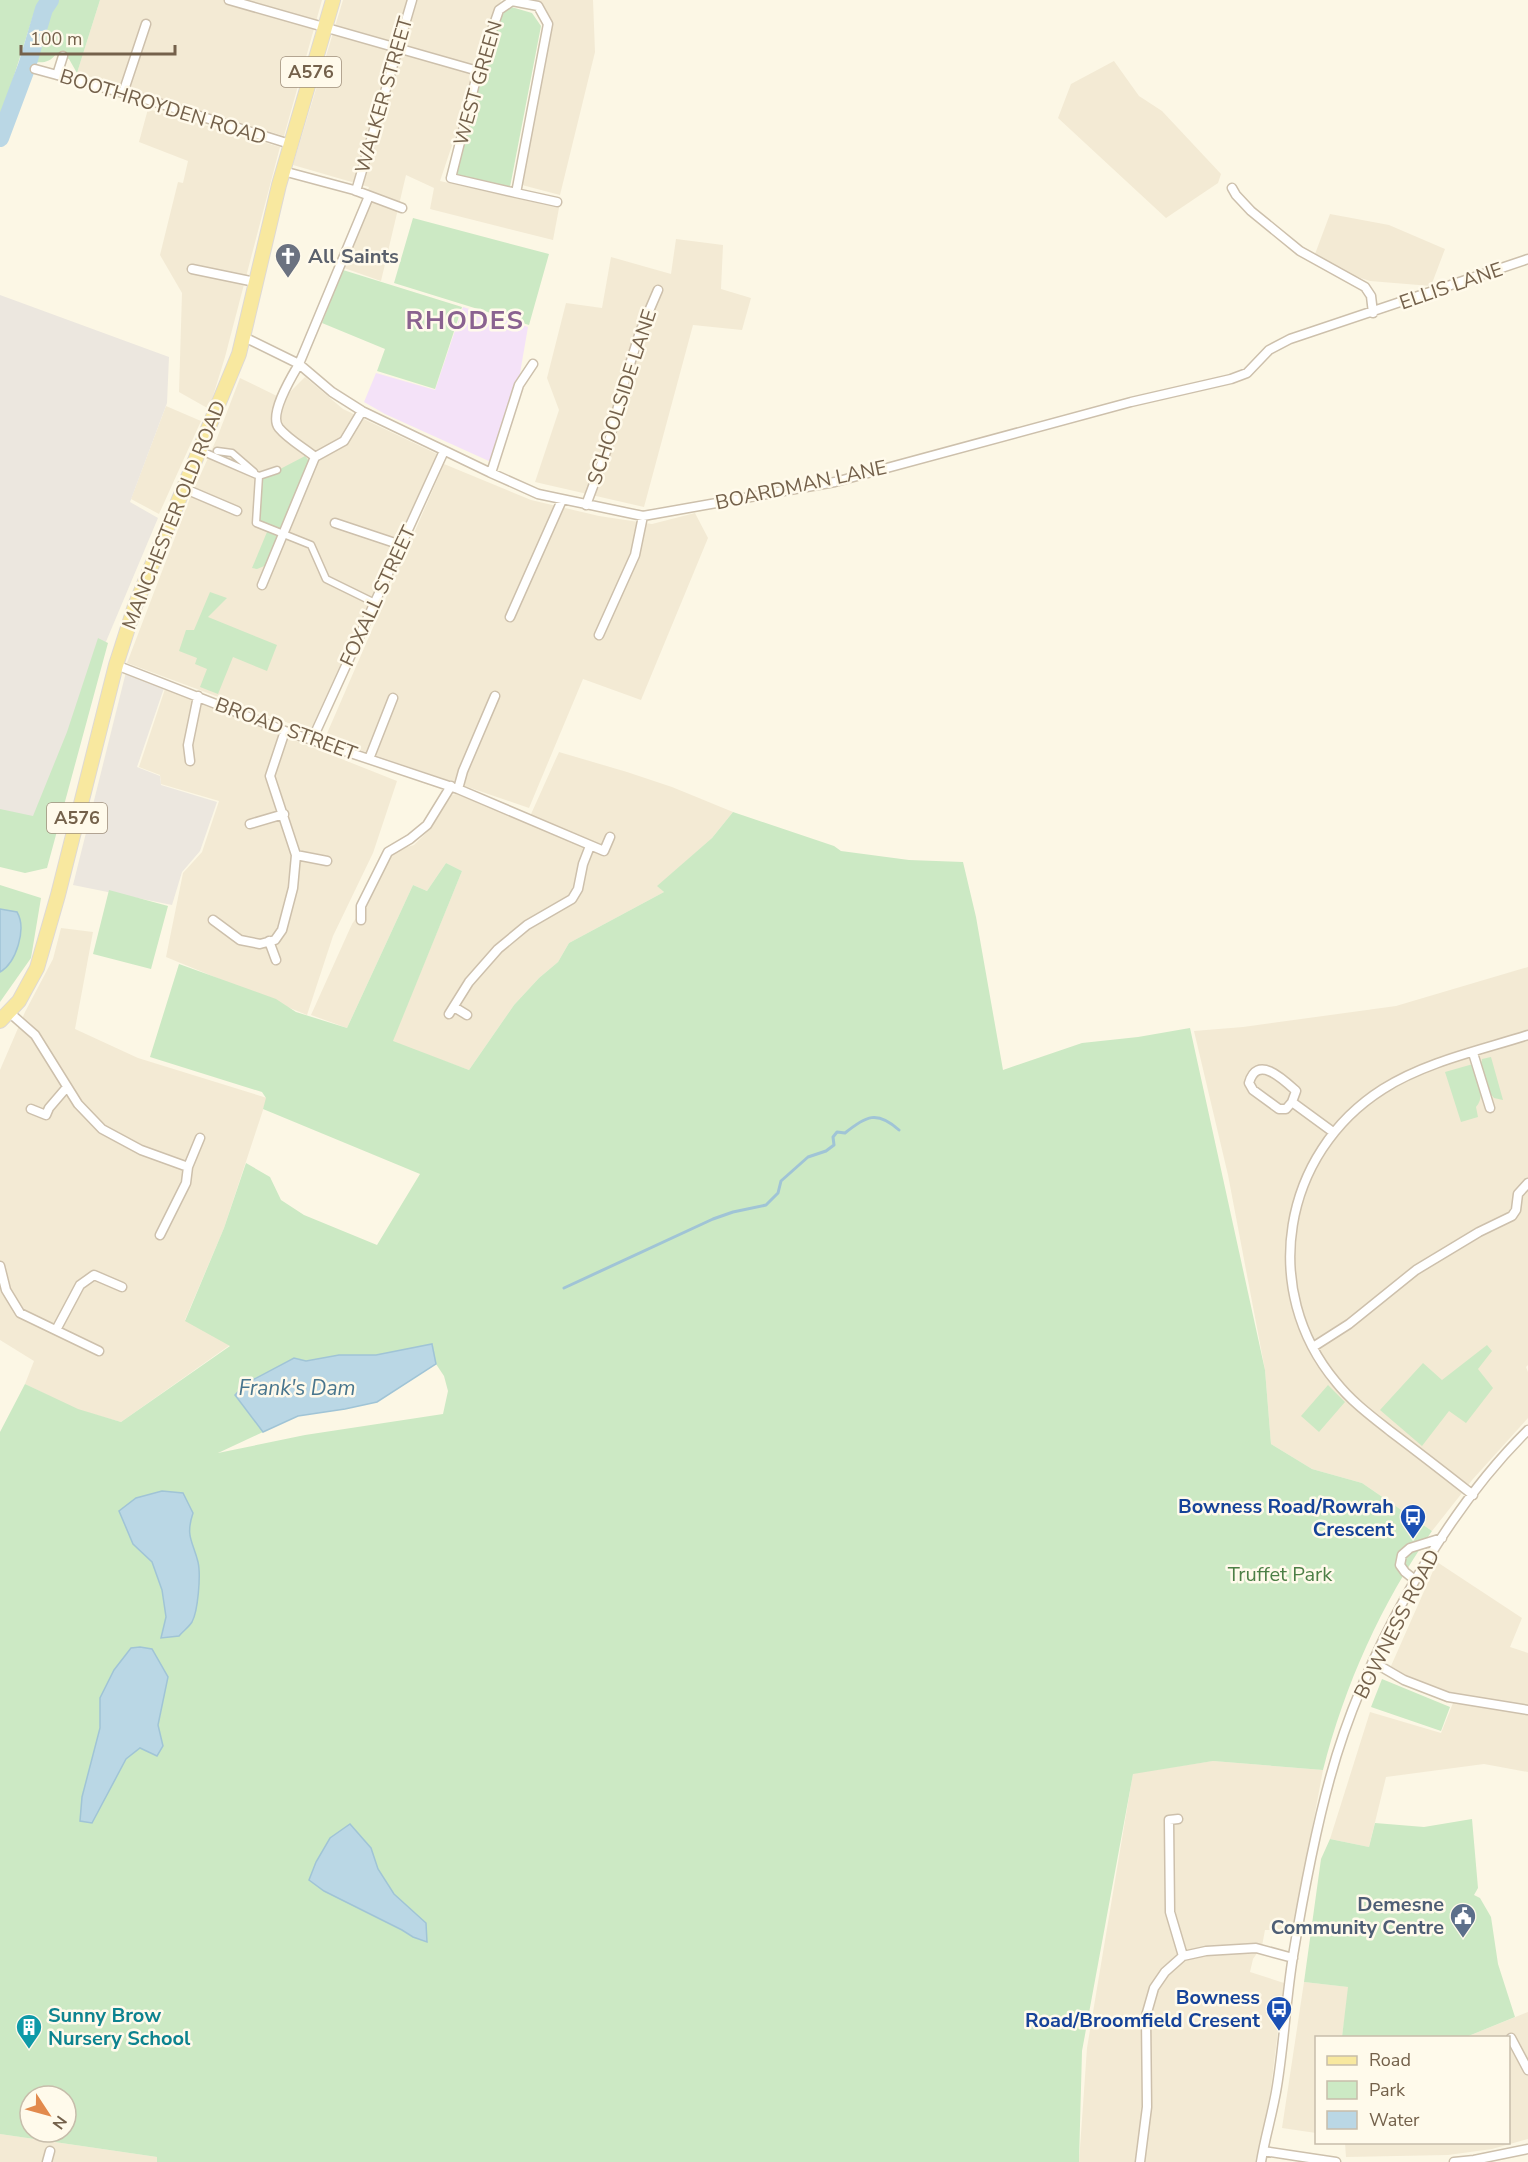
<svg xmlns="http://www.w3.org/2000/svg" width="1528" height="2162" font-family="'Nunito Sans',sans-serif">
	<style>
		.residential { fill: #f3ead4 }
		.industrial { fill: #ece7df }
		.education { fill: #f4e2f8 }
		.green { fill: #cce9c4; fill-rule: evenodd }
		.water { fill: #bad7e5; stroke: #a0c4d6; stroke-width: 1.5 }
		.lines { fill: none; stroke-linecap: round; stroke-linejoin: round }
		.stream { stroke: #a0c4d6; stroke-width: 3 }
		.river { stroke: #bad7e5; stroke-width: 18 }
		.pedestrian-casing { stroke: #cdc0ac; stroke-width: 9 }
		.minor-casing { stroke: #cdc0ac; stroke-width: 11 }
		.primary-casing { stroke: #ded9d4; stroke-width: 16 }
		.pedestrian { stroke: #fff; stroke-width: 6 }
		.minor { stroke: #fff; stroke-width: 8 }
		.primary { stroke: #f8e89f; stroke-width: 14 }
		.labels { text-anchor: middle; dominant-baseline: central; stroke-width: 5; stroke-linejoin: round; paint-order: stroke }
		.shield { fill: #fffaeb; stroke: #9e8f7b; stroke-width: 1.5 }
		.shield-label { font-size: 18px; font-weight: bold; fill: #74614b }
		.street-label { font-size: 20px; fill: #74614b; stroke: #fffaeb }
		.worship-label { font-size: 20px; font-weight: bold; fill: #5b616d; stroke: #fffaeb; text-anchor: start }
		.transit-label { font-size: 20px; font-weight: bold; fill: #164399; stroke: #fffaeb; text-anchor: end }
		.park-label { font-size: 20px; fill: #4c7f46; stroke: #fffaeb }
		.service-label { font-size: 20px; font-weight: bold; fill: #4e5e75; stroke: #fffaeb; text-anchor: end }
		.culture-label { font-size: 20px; font-weight: bold; fill: #0d838f; stroke: #fffaeb; text-anchor: start }
		.water-label { font-size: 21px; font-style: italic; fill: #48758d; stroke: #fffaeb }
		.district-label { font-size: 26px; font-weight: bold; letter-spacing: 1.5px; fill: #8a6290; stroke: #fffaeb }
	</style>
	<rect width="100%" height="100%" fill="#fcf7e5"/>
	<path class="residential" d="M100,0H322L284,136L77,73Z
		M343,0H501L440,181L559,208L553,240L430,209L434,188L406,175L381,281L344,268L369,187L293,165Z
		M530,0H593L595,52L560,195L522,185L548,27Z
		M1114,61L1139,96L1162,111L1221,174L1218,183L1166,218L1058,118L1071,84Z
		M148,109L280,147L225,357L209,409L179,392L182,293L160,255L178,182L183,183L188,161L139,142Z
		M1330,214L1389,225L1445,249L1431,286L1370,281L1312,262Z
		M676,239L723,245L721,289L751,298L742,330L693,325L644,507L535,482L559,410L547,378L566,303L602,308L611,257L671,274Z
		M305,377L343,409L437,454L310,731L127,663L190,498L217,438L240,378L283,399Z
		M166,406L201,421L159,514L131,499Z
		M444,464L531,500L599,516L652,524L695,513L708,538L641,700L583,679L529,808L325,738Z
		M165,689L397,781L373,853L333,936L307,1015L166,957L183,873L202,852L219,801L161,784L160,775L139,767Z
		M559,752L627,772L672,787L733,812L712,838L658,886L664,892L569,943L558,962L539,978L514,1005L469,1070L392,1042L462,871L446,863L427,891L413,885L347,1028L311,1015L352,924L374,892L393,851L414,845L430,829L452,795L456,794L527,823Z
		M61,928L93,932L75,1029L138,1058L267,1098L224,1228L185,1320L230,1345L121,1422L75,1409L25,1384L34,1361L0,1340V1070L25,1012L53,959Z
		M1528,967V1365L1526,1367L1528,1372V1418L1473,1479L1432,1531L1362,1483L1312,1469L1271,1444L1265,1370L1228,1175L1194,1031L1243,1027L1396,1006Z
		M1437,1562L1522,1618L1510,1647L1528,1653V1772L1484,1764L1386,1777L1369,1847L1330,1839L1370,1712L1441,1733L1453,1703L1391,1666Z
		M1213,1761L1323,1770L1293,1930H1265L1262,1946L1253,1959L1250,1972L1284,1983L1271,2087L1258,2162H1079L1087,2048L1133,1773Z
		M1304,1982L1349,1987L1342,2037L1316,2038V2133L1282,2128Z
		M1528,2012V2139L1492,2149L1448,2155L1346,2157L1345,2143L1508,2142V2038L1466,2037Z
		M0,2134L157,2157V2162H0Z"/>
	<path class="industrial" d="M0,295L169,357L167,403L130,502L158,518L105,644L58,825L0,811Z
		M126,672L164,688L137,767L160,776L161,785L217,802L200,851L182,872L172,905L73,885Z"/>
	<path class="education" d="M463,307L528,327L519,379L491,462L385,414L364,402L376,373L435,390Z"/>
	<path class="green" d="M0,0H41L33,16L0,120Z
		M58,0H100L77,73L69,59L56,54C50,62 44,63 35,62L45,25Z
		M508,6L532,13L541,26L510,187L454,174L497,16Z
		M413,218L549,254L529,325L394,283Z
		M343,270L462,307L435,389L377,371L385,349L322,323Z
		M305,456L309,461L282,530L259,521L263,478Z
		M267,532L279,537L267,565L257,569L252,568Z
		M210,592L227,598L208,617L277,645L267,671L233,657L218,694L200,687L207,669L195,664L197,658L179,651L186,630H194Z
		M98,638L108,643L47,868L25,873L0,867V809L33,816L67,732Z
		M733,812L834,846L841,851L909,860L963,862L976,917L1003,1070L1082,1043L1138,1037L1190,1028L1265,1370L1271,1444L1312,1469L1362,1483L1432,1531C1381,1604 1345,1684 1323,1770L1213,1761L1133,1774L1082,2051L1079,2162H157V2157L0,2134V1432L25,1384L78,1409L121,1422L230,1346L185,1321L224,1228L246,1163L270,1177L281,1200L304,1215L377,1245L420,1174L263,1109L266,1098L262,1092L150,1057L179,964L276,999L296,1012L347,1028L413,885L427,891L446,863L462,871L393,1041L469,1070L514,1005L539,978L558,962L569,943L664,892L657,886L712,838ZM432,1344L436,1364L444,1376L448,1391L443,1414L305,1435L218,1453L263,1432L235,1395L245,1384L294,1358L306,1361L339,1355H376ZM30,2096H66V2132H30Z
		M0,885L41,898L31,958L0,1002Z
		M109,890L168,906L151,969L93,954Z
		M1491,1057L1503,1100L1494,1098C1485,1087 1479,1075 1482,1059Z
		M1473,1064C1478,1077 1486,1096 1476,1107L1478,1117L1461,1122L1445,1072Z
		M1487,1345L1492,1351L1478,1369L1493,1388L1466,1423L1449,1411L1422,1446L1380,1410L1423,1363L1442,1380Z
		M1328,1385L1345,1402L1319,1432L1301,1416Z
		M1382,1679L1450,1707L1441,1731L1371,1707Z
		M1472,1819L1478,1888L1474,1895L1480,1898L1491,1917L1498,1964L1515,2017L1466,2037H1342L1348,1987L1304,1982L1321,1859L1330,1839L1369,1847L1375,1823L1424,1827Z"/>
	<path class="water" d="M0,909L17,912C27,929 16,963 0,972Z
		M432,1344L436,1364L377,1402L345,1409L298,1416L263,1432L235,1395L245,1384L294,1358L306,1361L339,1355H376Z
		M162,1491L183,1493L193,1513C185,1537 193,1541 198,1562C201,1575 198,1611 192,1622C189,1627 183,1631 179,1636L161,1638L166,1617L162,1590L152,1562L133,1544L119,1511L136,1498Z
		M140,1647L152,1649L168,1677L158,1725L163,1746L157,1756L140,1748L126,1759L92,1823L80,1821L82,1797L100,1728V1698L114,1670L131,1648Z
		M350,1824L371,1848L378,1869L394,1894L426,1923L427,1942L413,1937L402,1930L324,1891L309,1880L316,1862L330,1838Z"/>
	<g class="lines">
		<path class="stream" d="M564,1288L713,1219L733,1212L766,1205L778,1193L781,1181L808,1157L826,1151L834,1145L833,1137L837,1132L845,1133C866,1116 877,1110 899,1130"/>
		<path class="river" d="M0,138L27,66L44,9L50,0"/>
		<g class="pedestrian-casing">
			<path id="pedestrian" d="M199,450L259,476
				M217,451L232,453L254,472
				M277,470L259,476L256,523L311,545L326,579L375,603"/>
		</g>
		<g class="minor-casing">
			<path id="minor" d="M229,0L478,71
				M35,69L145,99L290,144
				M57,75L63,56
				M123,93L146,24
				M283,171L354,190L402,208
				M1232,188L1236,195L1251,211L1300,251L1365,287L1371,296L1373,313
				M356,191L412,0
				M516,193L451,178L478,71L499,10L512,1L538,6L548,24L516,193L557,202
				M192,269L255,282
				M244,337L299,364L332,392L362,411L491,473L538,494L643,516L835,482L1131,402L1231,379L1247,373L1269,350L1290,339L1528,259
				M315,457C304,448 288,439 279,428C268,415 292,376 299,364L369,196
				M491,473L519,385L533,364
				M183,488L237,511
				M586,505L607,449L625,380L640,332L658,290
				M335,523L401,545
				M262,585L315,457L344,441L362,411
				M510,617L562,500
				M599,635L635,555L643,516
				M116,665L285,731L458,789L604,851L610,837
				M312,740L444,451
				M369,759L393,698
				M190,761L188,745L198,696
				M458,789L463,771L495,696
				M250,824L284,814
				M296,855L327,861
				M213,920L240,940L260,944L275,940L282,930L293,888L296,855L270,776L285,731
				M361,920V906L388,852L410,839L427,825L451,786
				M269,941L276,960
				M454,1007L467,1015
				M10,1013L35,1035L78,1104L102,1129L141,1150L188,1167
				M449,1014L469,982L498,949L527,925L572,899L578,889L583,864L590,846
				M1473,1053L1490,1108
				M1292,1102L1286,1109H1279L1253,1090L1249,1083C1257,1054 1283,1079 1296,1091L1292,1102L1333,1132
				M31,1109L46,1115L49,1108L67,1087
				M160,1235L186,1183L188,1167L200,1138
				M0,1266L6,1290L20,1313L99,1351
				M56,1330L80,1285L94,1275L122,1287
				M1313,1347L1349,1324L1416,1270L1479,1232L1512,1216L1516,1210L1518,1194L1528,1183
				M1473,1495C1445,1473 1418,1452 1390,1431C1371,1416 1351,1401 1336,1382C1259,1290 1282,1153 1383,1089C1425,1062 1481,1050 1528,1035
				M1415,1580L1405,1572L1400,1565L1402,1555L1410,1548L1442,1538
				M1373,1662L1404,1680L1448,1697L1528,1710
				M1178,1819L1169,1820L1170,1912L1183,1956
				M1511,2038L1528,2070
				M1263,2151L1336,2162
				M47,2162L50,2151
				M1140,2162L1147,2107L1146,2016L1154,1988L1165,1972L1183,1956L1206,1951L1256,1948L1293,1958
				M1261,2162C1265,2137 1273,2112 1277,2086C1284,2043 1286,1999 1293,1956C1303,1896 1314,1836 1330,1778C1362,1660 1441,1516 1528,1430
				M1454,2162L1474,2160L1528,2149"/>
		</g>
		<g class="primary-casing">
			<path id="primary" d="M0,1021L19,1001L37,968L58,895L116,665L135,606L239,354L279,185L333,0"/>
		</g>
		<use href="#pedestrian" class="pedestrian"/>
		<use href="#minor" class="minor"/>
		<use href="#primary" class="primary"/>
	</g>
	<defs>
		<g id="church-pin" transform="scale(1.35)"><path d="M0 17L-7.5 6A9.5 9.5 0 1 1 7.5 6Z" fill="#6b7280" stroke="#fffaeb"/><path d="M-1.2-6h2.4v3.5h3.3v2.4h-3.3V6h-2.4V-.1h-3.3v-2.4h3.3Z" fill="#fff"/></g>
		<g id="bus-pin" transform="scale(1.35)"><path d="M0 17L-7.5 6A9.5 9.5 0 1 1 7.5 6Z" fill="#1a4fb4" stroke="#fffaeb"/><path d="M-5-6H5V4H4V6H2V4H-2V6H-4V4H-5ZM-3.5-4V0h7V-4ZM-3.5 1.2v1.5H-2V1.2ZM2 1.2v1.5H3.5V1.2Z" fill="#fff"/></g>
		<g id="civic-pin" transform="scale(1.35)"><path d="M0 17L-7.5 6A9.5 9.5 0 1 1 7.5 6Z" fill="#5c6f8a" stroke="#fffaeb"/><path d="M-.6-6.5H3V-4.5H.6V-3L4-1V1h2V6H-6V1h2V-1L-.6-3ZM-1.2 2.5V6h2.4V2.5Z" fill="#fff"/></g>
		<g id="building-pin" transform="scale(1.35)"><path d="M0 17L-7.5 6A9.5 9.5 0 1 1 7.5 6Z" fill="#0f9aa8" stroke="#fffaeb"/><path d="M-4-6H4V6H1V3H-1V6H-4ZM-2.5-4.3h1.7v1.8h-1.7ZM.8-4.3h1.7v1.8H.8ZM-2.5-1h1.7V.8h-1.7ZM.8-1h1.7V.8H.8Z" fill="#fff"/></g>
	</defs>
	<g fill-rule="evenodd">
		<use href="#church-pin" x="288" y="256"/>
		<use href="#bus-pin" x="1413" y="1517"/>
		<use href="#civic-pin" x="1463" y="1916"/>
		<use href="#bus-pin" x="1279" y="2009"/>
		<use href="#building-pin" x="29" y="2027"/>
	</g>
	<g class="labels">
		<g class="shield">
			<rect x="281" y="57" width="60" height="30" rx="4.5"/>
			<rect x="47" y="803" width="60" height="30" rx="4.5"/>
		</g>
		<g class="shield-label">
			<text x="311" y="72">A576</text>
			<text x="77" y="818">A576</text>
		</g>
		<g class="street-label">
			<text transform="translate(478 83) rotate(-74)">WEST GREEN</text>
			<text transform="translate(384 95) rotate(-74)">WALKER STREET</text>
			<text transform="translate(163 107) rotate(17)">BOOTHROYDEN ROAD</text>
			<text transform="translate(1451 286) rotate(-19)">ELLIS LANE</text>
			<text transform="translate(622 397) rotate(-72)">SCHOOLSIDE LANE</text>
			<text transform="translate(801 485) rotate(-12)">BOARDMAN LANE</text>
			<text transform="translate(174 515) rotate(-68)">MANCHESTER OLD ROAD</text>
			<text transform="translate(378 596) rotate(-65)">FOXALL STREET</text>
			<text transform="translate(286 729) rotate(20)">BROAD STREET</text>
			<text transform="translate(1397 1624) rotate(-63)">BOWNESS ROAD</text>
		</g>
		<g class="worship-label">
			<text x="308" y="256">All Saints</text>
		</g>
		<g class="transit-label">
			<text x="1394" y="1506">Bowness Road/Rowrah<tspan x="1394" dy="23">Crescent</tspan></text>
			<text x="1260" y="1997">Bowness<tspan x="1260" dy="23">Road/Broomfield Cresent</tspan></text>
		</g>
		<g class="park-label">
			<text x="1280" y="1574">Truffet Park</text>
		</g>
		<g class="service-label">
			<text x="1444" y="1904">Demesne<tspan x="1444" dy="23">Community Centre</tspan></text>
		</g>
		<g class="culture-label">
			<text x="48" y="2015">Sunny Brow<tspan x="48" dy="23">Nursery School</tspan></text>
		</g>
		<g class="water-label">
			<text x="297" y="1388">Frank's Dam</text>
		</g>
		<g class="district-label">
			<text x="465" y="320">RHODES</text>
		</g>
	</g>
	<rect x="1315" y="2036" width="195" height="108" fill="#fffaeb" stroke="#c7bdab" stroke-width="1.5"/>
	<rect x="1327" y="2056" width="30" height="9" fill="#f8e89f" stroke="#c7bdab" stroke-width="1.5"/>
	<text x="1369" y="2066" font-size="18" fill="#74614b">Road</text>
	<rect x="1327" y="2081" width="30" height="18" fill="#cce9c4" stroke="#c7bdab" stroke-width="1.5"/>
	<text x="1369" y="2096" font-size="18" fill="#74614b">Park</text>
	<rect x="1327" y="2111" width="30" height="18" fill="#bad7e5" stroke="#c7bdab" stroke-width="1.5"/>
	<text x="1369" y="2126" font-size="18" fill="#74614b">Water</text>
	<g transform="translate(48 2114) rotate(126)"><circle r="28" fill="#fffaeb" stroke="#c7bdab" stroke-width="1.5"/>
	<path d="M0-4.5L10 22L0 15L-10 22Z" fill="#e28a4d"/>
	<text y="-9" font-size="16" font-weight="bold" text-anchor="middle" fill="#74614b">N</text>
	</g>
	<path d="M21 45v9h154v-9" fill="none" stroke="#74614b" stroke-width="3"/>
	<text x="30" y="45" font-size="18" fill="#74614b" stroke="#fffaeb" stroke-width="4.5" paint-order="stroke">100 m</text>
</svg>
